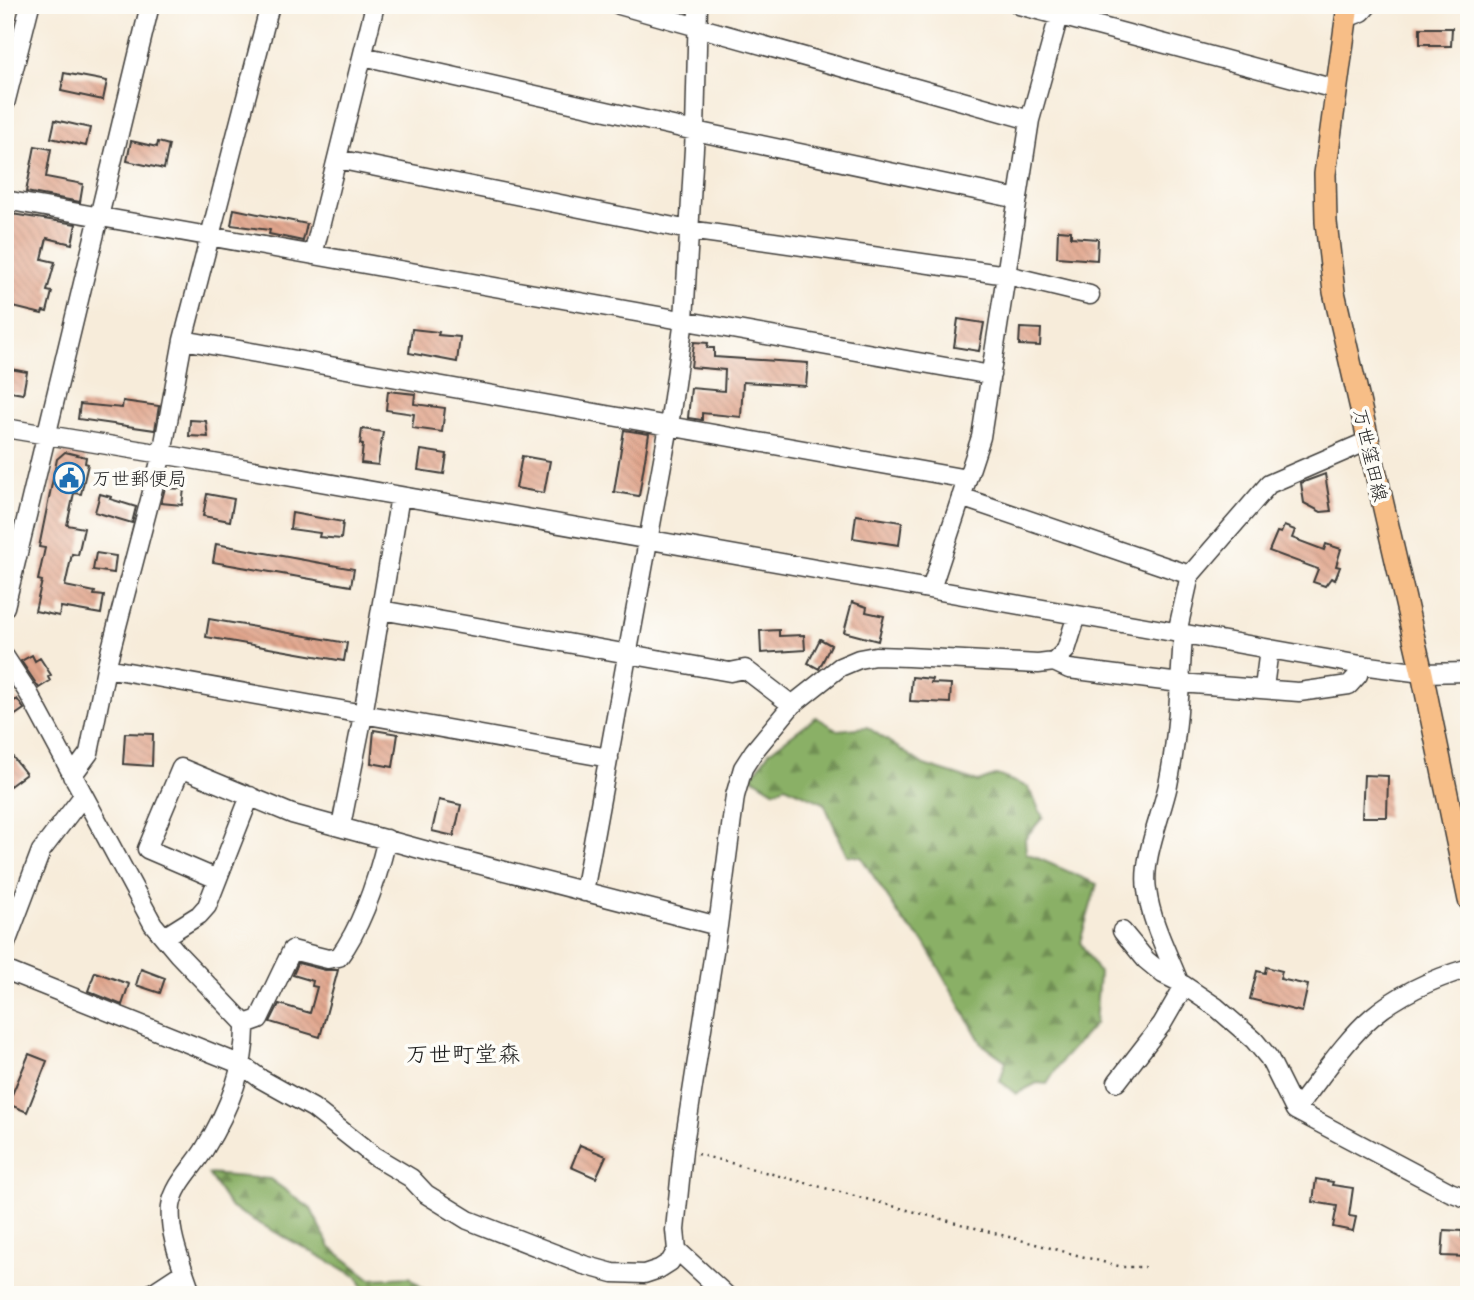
<svg xmlns="http://www.w3.org/2000/svg" width="1474" height="1300" font-family="Delius,'Klee One',sans-serif">
	<style>
		.forest { fill: url(#forest-firs); stroke: #536641; stroke-width: 2 }
		.building { fill: url(#building-back-hatch) }
		.lines { fill: none; stroke-linecap: round; stroke-linejoin: round }
		.minor-casing { stroke: #3d3b38; stroke-width: 21 }
		.major-casing { stroke: #3d3b38; stroke-width: 24 }
		.path { stroke: #3d3b38; stroke-width: 2.5; stroke-dasharray: 2 5; stroke-linecap: butt }
		.minor { stroke: #fff; stroke-width: 18 }
		.major { stroke: #f7be87; stroke-width: 21 }
		.labels { text-anchor: middle; dominant-baseline: central; stroke-width: 7; stroke-linejoin: round; paint-order: stroke }
		.street-label { font-size: 19px; fill: #1c1c1c; stroke: #fdfcf7 }
		.poi-label { font-size: 19px; fill: #1c1c1c; stroke: #fdfcf7; text-anchor: start }
		.quarter-label { font-size: 23px; fill: #1c1c1c; stroke: #fdfcf7 }
	</style>
	<defs>
		<pattern id="forest-firs" width="22" height="20" patternUnits="userSpaceOnUse" patternTransform="scale(1.75)"><rect width="22" height="20" fill="#8ab066"/><path d="M5 1l3.5 6h-7zM16 11l3.5 6h-7z" fill="#708e53"/></pattern>
		<pattern id="building-back-hatch" width="6" height="6" patternUnits="userSpaceOnUse" patternTransform="scale(1.75)"><rect width="6" height="6" fill="#e1a68d"/><path d="M-1 5l2 2M0 0l6 6M5-1l2 2" fill="none" stroke="#c08e79"/></pattern>
	</defs>
	<rect width="100%" height="100%" fill="#fdfcf7"/>
	<filter id="ink" filterUnits="userSpaceOnUse"><feTurbulence type="fractalNoise" baseFrequency=".0143" numOctaves="2"/><feDisplacementMap in="SourceGraphic" scale="14" xChannelSelector="R" yChannelSelector="G"/><feConvolveMatrix kernelMatrix="1 2 1 2 8 2 1 2 1" color-interpolation-filters="sRGB"/></filter>
	<filter id="wash" filterUnits="userSpaceOnUse"><feTurbulence type="fractalNoise" baseFrequency=".00686" numOctaves="4" result="noise"/><feDisplacementMap in="SourceGraphic" scale="28" xChannelSelector="R" yChannelSelector="G"/><feGaussianBlur stdDeviation="1.57" result="paint"/><feColorMatrix in="noise" values="0 0 0 0 0 0 0 0 0 0 0 0 0 0 0 0 0 1.4 0 .05"/><feComposite in="paint" operator="in"/></filter>
	<g filter="url(#wash)">
		<rect width="100%" height="100%" fill="#f7ecda"/>
		<path class="forest" d="M816,717L838,730L867,727L924,765L978,782L997,775L1028,787L1043,817L1025,838L1026,853L1097,884L1080,942L1099,973L1095,1024L1063,1059L1047,1084L1037,1083L1016,1094L1000,1081L1006,1061L982,1044L925,943L903,921L861,857L847,855L824,803L785,786L775,791L752,777L769,752Z
			M208,1174L270,1179L311,1209L330,1247L371,1279L410,1277L430,1295H366L358,1277L231,1208Z"/>
		<g id="blocks">
			<path class="building" d="M1420,28H1452L1451,46H1430V44H1420Z
				M64,73L107,81L103,100L61,91Z
				M55,120L90,128L86,146L51,138Z
				M131,141L157,147L158,142L169,145L164,169L127,161Z
				M35,146L51,149L46,177L83,184L80,202L26,192Z
				M234,209L307,224L303,241L269,234L270,230L231,225Z
				M5,213L76,224L72,244L47,238L42,259L55,262L47,291L52,292L47,312L43,311L42,314L5,305Z
				M1058,230L1071,231V237L1098,239L1097,260L1057,257Z
				M958,319L984,323L979,351L954,347Z
				M1020,328L1041,329L1040,346L1019,345Z
				M412,329L439,332L438,335L460,337L457,362L409,353Z
				M694,342L708,343L707,348H714V357L808,363L806,386L743,382L741,417L702,413V420L688,418L691,388L724,391L725,370L691,367Z
				M5,368L27,372L23,394L5,391Z
				M388,391L415,394L414,404L445,408L442,432L412,428L414,414L386,410Z
				M123,401L159,406L155,430L78,419L80,404L122,408Z
				M190,420L206,421L208,437L189,436Z
				M362,429L383,432L378,465L361,463L363,445L360,444Z
				M624,430L649,434L639,496L614,492Z
				M421,450L447,454L444,474L418,470Z
				M65,452L86,457L85,463L88,464L81,494L74,493L67,525L84,528L78,555L72,554L65,586L95,592L94,595L104,596L101,614L61,607L59,616L35,611L42,581L38,580L45,548L39,547L57,459Z
				M522,456L550,461L544,493L516,488Z
				M1325,474L1331,511L1321,512L1304,503L1301,483Z
				M165,488L184,489L182,505L161,503Z
				M100,494L111,497L110,499L136,507L132,523L95,512Z
				M207,494L234,499L230,521L203,516Z
				M292,513L343,522L341,539L319,537L320,533L290,529Z
				M856,515L902,522L899,545L853,538Z
				M1284,526L1295,530L1292,538L1324,550L1326,544L1341,549L1336,566L1340,567L1335,580L1331,578L1325,586L1313,582L1318,569L1269,551L1277,532L1281,533Z
				M216,544L354,569L351,586L213,562Z
				M96,553L116,556L114,573L93,570Z
				M852,602L867,607L866,612L884,616L878,641L844,632Z
				M209,619L347,643L344,661L206,637Z
				M779,630V636L804,635L805,650L761,653L760,631Z
				M820,639L831,645L819,669L808,663Z
				M32,655L35,661L40,658L51,675L48,677L50,681L39,688L21,661Z
				M912,677L932,679L931,683L951,684L950,703L910,701Z
				M17,699L24,709L5,722V708Z
				M374,730L398,734L393,767L371,763Z
				M125,733L153,734L152,766L123,764Z
				M5,747L26,774L10,786L5,780Z
				M1364,775L1388,776L1387,817H1362Z
				M439,800L461,805L454,836L432,831Z
				M298,963L325,970H338L320,1037L270,1022L279,1004L310,1013L317,987L312,986L313,981L293,975Z
				M1266,967L1282,971L1280,979L1308,985L1302,1012L1250,999L1257,971L1265,973Z
				M141,969L165,978L160,993L136,985Z
				M95,972L129,984L122,1005L88,991Z
				M29,1054L47,1061L27,1112L8,1104Z
				M580,1145L606,1156L596,1178L571,1167Z
				M1316,1179L1333,1182L1332,1185L1353,1188L1349,1216L1356,1217L1353,1231L1333,1227L1337,1206L1313,1202Z
				M1444,1230L1462,1231V1237H1469V1257L1442,1256Z"/>
		</g>
	</g>
	<g filter="url(#ink)">
		<use href="#blocks" fill-opacity="0" stroke="#3d3b38" stroke-width="2"/>
		<g class="lines">
			<g class="minor-casing">
				<path id="minor" d="M619,5L1030,120
					M1019,5L1335,89
					M1346,18L1362,12L1368,5
					M363,56L695,131L1018,199
					M5,104L30,5
					M337,159L689,230L1007,275L1090,295
					M5,200L991,375
					M313,255L375,5
					M183,340L967,479
					M5,428L162,454L1361,665L1422,673L1469,672
					M961,497L1190,575
					M931,589L981,437L1030,120L1062,5
					M5,607L150,5
					M381,610L730,672L745,669L792,705
					M1177,633L1190,575L1269,484L1368,441
					M5,657L29,694L153,924L178,954L245,1024C246,1068 227,1113 204,1150C193,1168 174,1185 171,1206C168,1235 183,1267 192,1295
					M1054,662L1066,650L1077,615
					M106,668L609,758
					M1264,688L1269,649
					M72,776L89,753L106,668L162,454L183,340L270,5
					M341,826L363,715L400,496
					M217,879L147,849L181,768L292,814L431,852L718,926
					M584,892L669,426L684,320L695,131L698,5
					M1122,931L1146,960L1163,974L1179,982L1216,1007L1254,1040L1269,1058L1295,1110L1450,1192L1469,1199
					M164,937L199,915L207,906L250,796
					M5,946L41,851L83,796
					M5,970L242,1065L261,1079L313,1108L374,1156L411,1178L426,1194L468,1220L584,1265L613,1273L644,1274L659,1269L670,1262L677,1250L675,1230L683,1150L718,926L735,796L743,768L754,751L792,705L840,667L859,659L875,656L908,657L1038,664L1054,662L1069,669L1180,683L1299,692L1349,685L1358,675L1361,665
					M1179,982C1167,952 1151,922 1147,890C1142,858 1161,817 1168,785C1178,736 1180,684 1183,634
					M245,1024L259,1019L292,950L328,959L339,957C362,926 378,876 387,839
					M1117,1082L1162,1024L1184,986
					M1295,1110C1318,1082 1345,1040 1372,1017C1399,994 1435,978 1469,968
					M677,1250L726,1295
					M149,1295L184,1272"/>
			</g>
			<g class="major-casing">
				<path id="major" d="M1348,5L1325,174L1326,222L1334,292L1422,673L1469,900"/>
			</g>
			<path class="path" d="M697,1154L1122,1267H1145"/>
			<use href="#minor" class="minor"/>
			<use href="#major" class="major"/>
		</g>
	</g>
	<defs>
		<g id="civic-ring" transform="scale(1.575)"><circle r="9.5" fill="#fdfcf7" stroke="#1f6fb2" stroke-width="1.5"/><path d="M-.6-6.5H3V-4.5H.6V-3L4-1V1h2V6H-6V1h2V-1L-.6-3ZM-1.2 2.5V6h2.4V2.5Z" fill="#1f6fb2"/></g>
	</defs>
	<g fill-rule="evenodd">
		<use href="#civic-ring" x="69" y="478"/>
	</g>
	<g class="labels">
		<g class="street-label">
			<text transform="translate(1371 455) rotate(77)">万世窪田線</text>
		</g>
		<g class="poi-label">
			<text x="92" y="478">万世郵便局</text>
		</g>
		<g class="quarter-label">
			<text x="463" y="1053">万世町堂森</text>
		</g>
	</g>
	<rect width="1474" height="1300" fill="none" stroke="#fdfcf7" stroke-width="28"/>
</svg>
